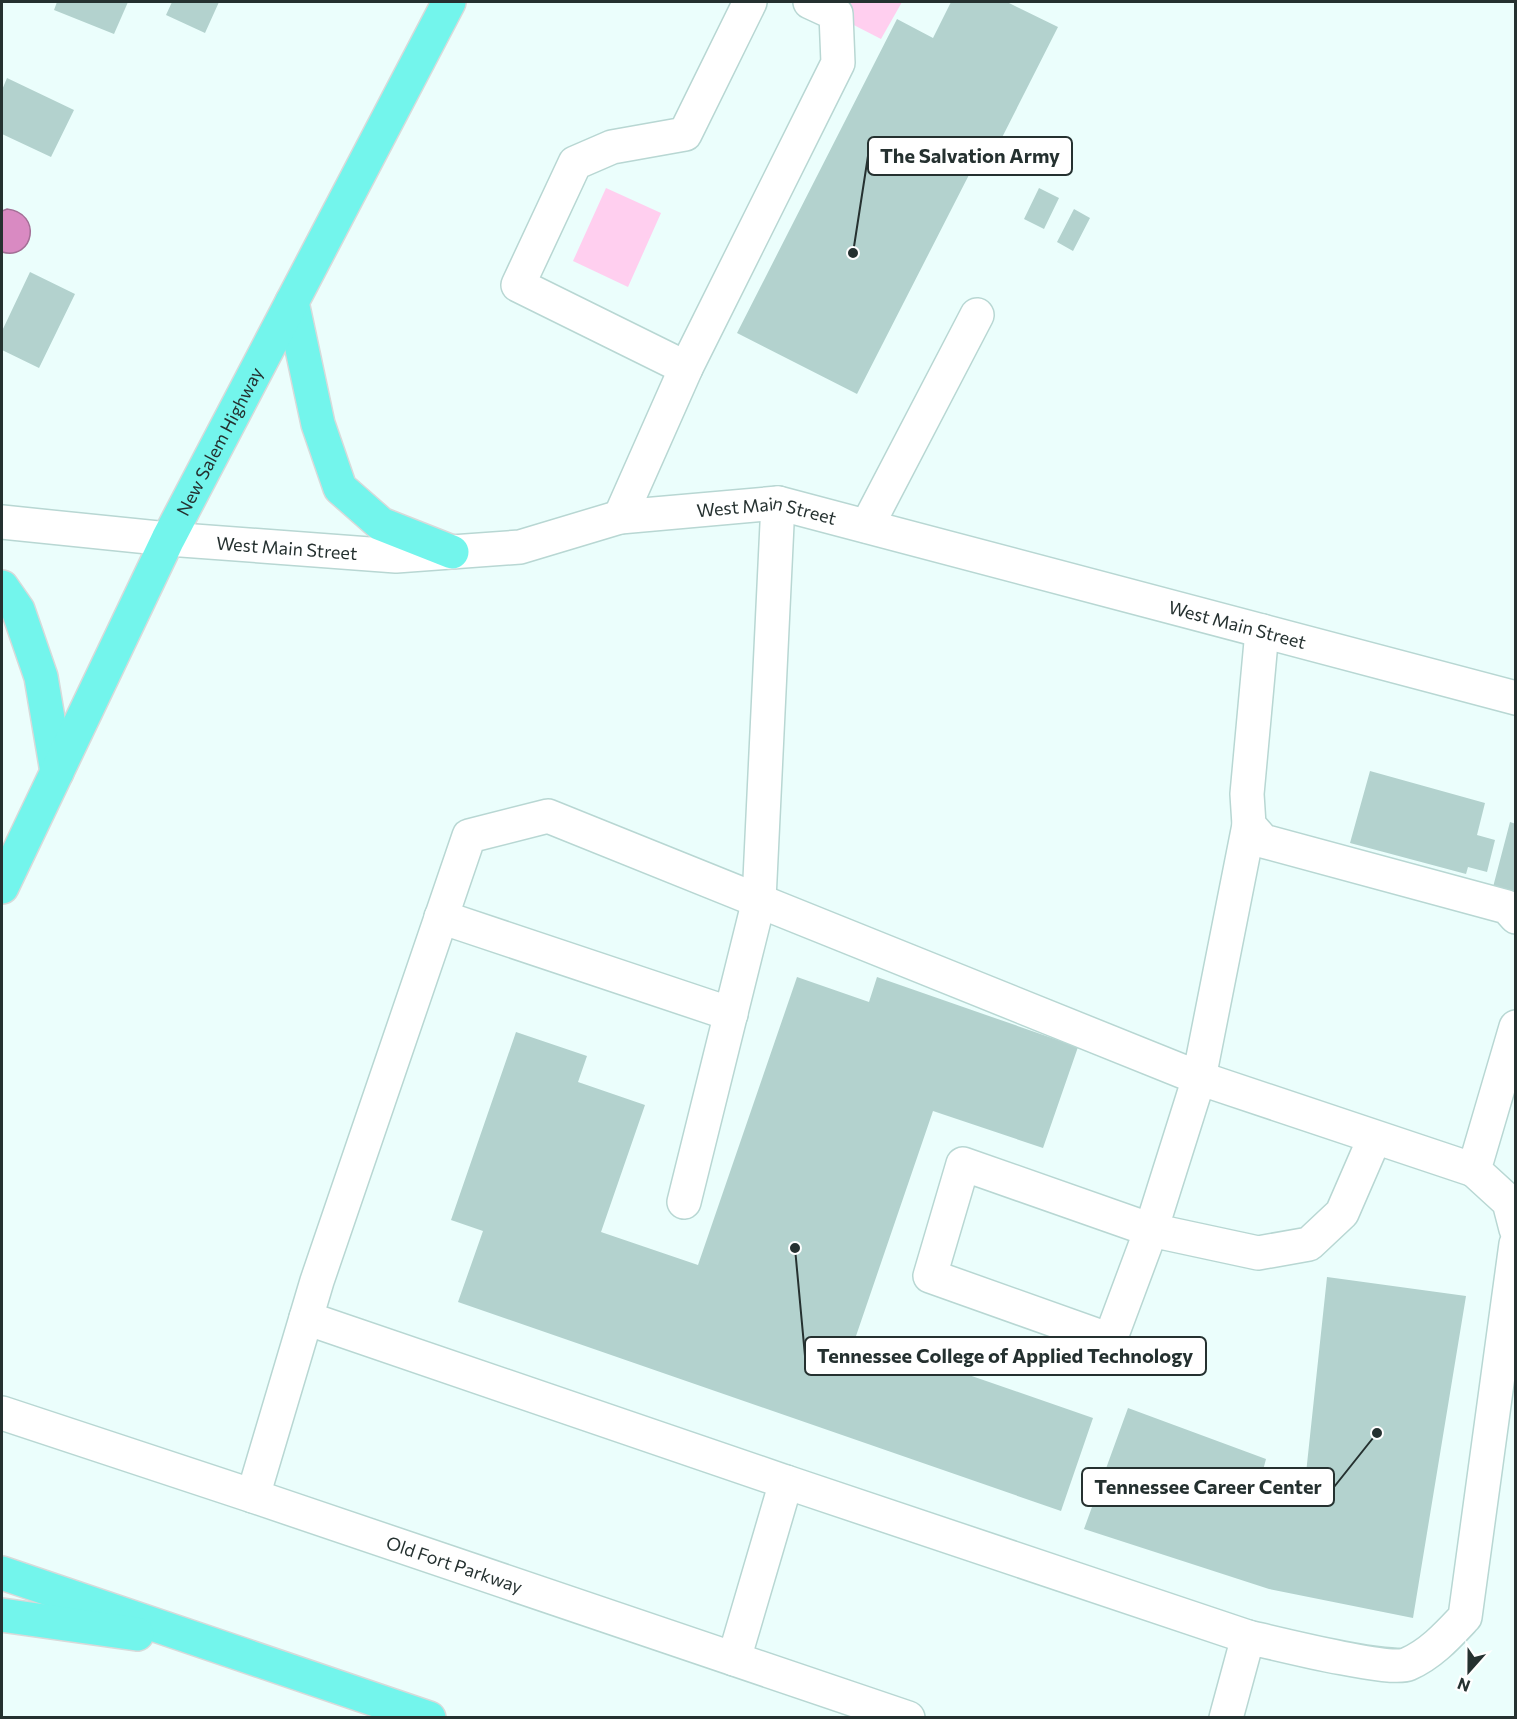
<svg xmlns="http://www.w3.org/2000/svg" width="1517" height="1719" font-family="Commissioner,sans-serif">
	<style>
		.green { fill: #ffcfef }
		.water { fill: #d98ac2; stroke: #a36f96; stroke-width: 1.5 }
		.building { fill: #b3d2ce }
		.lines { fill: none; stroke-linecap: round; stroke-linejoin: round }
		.minor-casing { stroke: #b8d7d3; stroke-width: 36 }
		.major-casing { stroke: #d8dada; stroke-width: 36 }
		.minor { stroke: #fff; stroke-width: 33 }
		.major { stroke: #73f5ec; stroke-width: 33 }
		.labels { text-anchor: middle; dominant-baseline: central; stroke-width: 6; stroke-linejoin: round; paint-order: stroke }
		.street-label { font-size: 18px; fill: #253130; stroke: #fff }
		.leader { fill: none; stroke: #253130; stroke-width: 2 }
		.callout-dot { fill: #253130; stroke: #fff; stroke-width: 2 }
		.callout { fill: #fff; stroke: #253130; stroke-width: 2 }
		.callout-label { font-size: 20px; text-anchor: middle; font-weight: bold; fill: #253130 }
	</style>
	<rect width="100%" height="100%" fill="#ebfefc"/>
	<path class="green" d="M843,2H902L881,39L846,21Z
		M606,188L661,213L628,287L573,261Z"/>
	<path class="water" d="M7,209C43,213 34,261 2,252V211Z"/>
	<path class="building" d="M57,2H128L114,34L54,10Z
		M172,2H219L205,33L166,15Z
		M951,2H1007L1058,27L984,173L973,167L857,394L737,333L897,19L933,38Z
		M7,78L74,110L51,157L2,134V90Z
		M1039,188L1059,198L1044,229L1024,219Z
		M1074,209L1090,218L1073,251L1057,242Z
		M30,272L75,294L39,368L2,350V331Z
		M1370,771L1485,803L1477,835L1495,840L1487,872L1468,867L1466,874L1350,843Z
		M1510,822L1516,824V893L1493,887Z
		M797,977L869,1002L877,977L1078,1047L1043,1148L933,1111L856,1336L1093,1418L1061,1511L458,1302L483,1231L451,1220L516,1032L587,1056L578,1082L645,1105L601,1232L698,1265Z
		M1327,1277L1466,1296L1413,1618L1269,1589L1084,1529L1128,1408L1266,1459L1261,1478L1304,1492Z"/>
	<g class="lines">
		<g class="minor-casing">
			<g id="minor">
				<path d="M686,368L518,285L575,163L612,147L685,134L750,2"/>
				<path d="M620,517L686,368L838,63L836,14L810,2"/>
				<path id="s1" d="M2,522L168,539L396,556L520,547L620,517L778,503L1516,698"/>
				<path d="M867,526L977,315"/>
				<path d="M1262,631L1247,794L1249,825L1263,841L1507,907L1516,917"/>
				<path d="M441,917L731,1014"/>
				<path d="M1516,1027L1474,1170L1509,1202L1516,1229"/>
				<path d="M1375,1137L1342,1213L1309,1244L1258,1253L1151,1230L963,1164L930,1276L1110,1340L1151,1230L1199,1078L1474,1170"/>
				<path d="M684,1202L759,900L778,503"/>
				<path d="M306,1318L786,1482L734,1659"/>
				<path id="s2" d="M2,1413L253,1496L908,1718"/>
				<path d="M786,1482L1248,1637"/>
				<path d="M253,1496L317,1281L469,836L548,816L1199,1078L1249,825"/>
				<path d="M1226,1718L1248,1637C1274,1643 1390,1672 1408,1664C1431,1654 1448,1635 1465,1617L1516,1244"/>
			</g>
		</g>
		<g class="major-casing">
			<g id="major">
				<path d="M292,302L318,424L340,488L381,524L452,552"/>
				<path d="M2,587L18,610L41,677L57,772"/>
				<path id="s3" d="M2,887L168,539L449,2"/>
				<path d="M2,1573L429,1718"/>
				<path d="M2,1615L137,1634"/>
			</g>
		</g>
		<use href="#minor" class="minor"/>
		<use href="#major" class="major"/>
	</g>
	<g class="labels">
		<g class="street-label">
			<text stroke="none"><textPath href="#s3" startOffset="496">New Salem Highway</textPath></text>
			<text stroke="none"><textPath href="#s1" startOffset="772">West Main Street</textPath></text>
			<text stroke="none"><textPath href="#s1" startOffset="286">West Main Street</textPath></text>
			<text stroke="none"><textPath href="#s1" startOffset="1258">West Main Street</textPath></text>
			<text stroke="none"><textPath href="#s2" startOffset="477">Old Fort Parkway</textPath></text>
		</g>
	</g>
	<path class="leader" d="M853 253L868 156M795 1248L805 1356M1377 1433L1334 1487"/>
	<g class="callout-dot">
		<circle cx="853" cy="253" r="6"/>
		<circle cx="795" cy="1248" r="6"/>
		<circle cx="1377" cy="1433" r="6"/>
	</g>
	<g class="callout">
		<rect x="868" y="137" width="204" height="38" rx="6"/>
		<rect x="805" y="1337" width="401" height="38" rx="6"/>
		<rect x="1082" y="1468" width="252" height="38" rx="6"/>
	</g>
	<g class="callout-label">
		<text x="970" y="163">The Salvation Army</text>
		<text x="1005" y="1363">Tennessee College of Applied Technology</text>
		<text x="1208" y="1494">Tennessee Career Center</text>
	</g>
	<rect width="1517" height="1719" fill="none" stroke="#253130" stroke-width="6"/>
	<g transform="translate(1469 1671) rotate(201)" stroke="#ffffff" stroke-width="4.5" paint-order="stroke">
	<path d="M0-4.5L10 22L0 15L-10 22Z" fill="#253130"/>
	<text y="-9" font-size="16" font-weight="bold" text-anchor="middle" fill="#253130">N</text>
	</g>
</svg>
